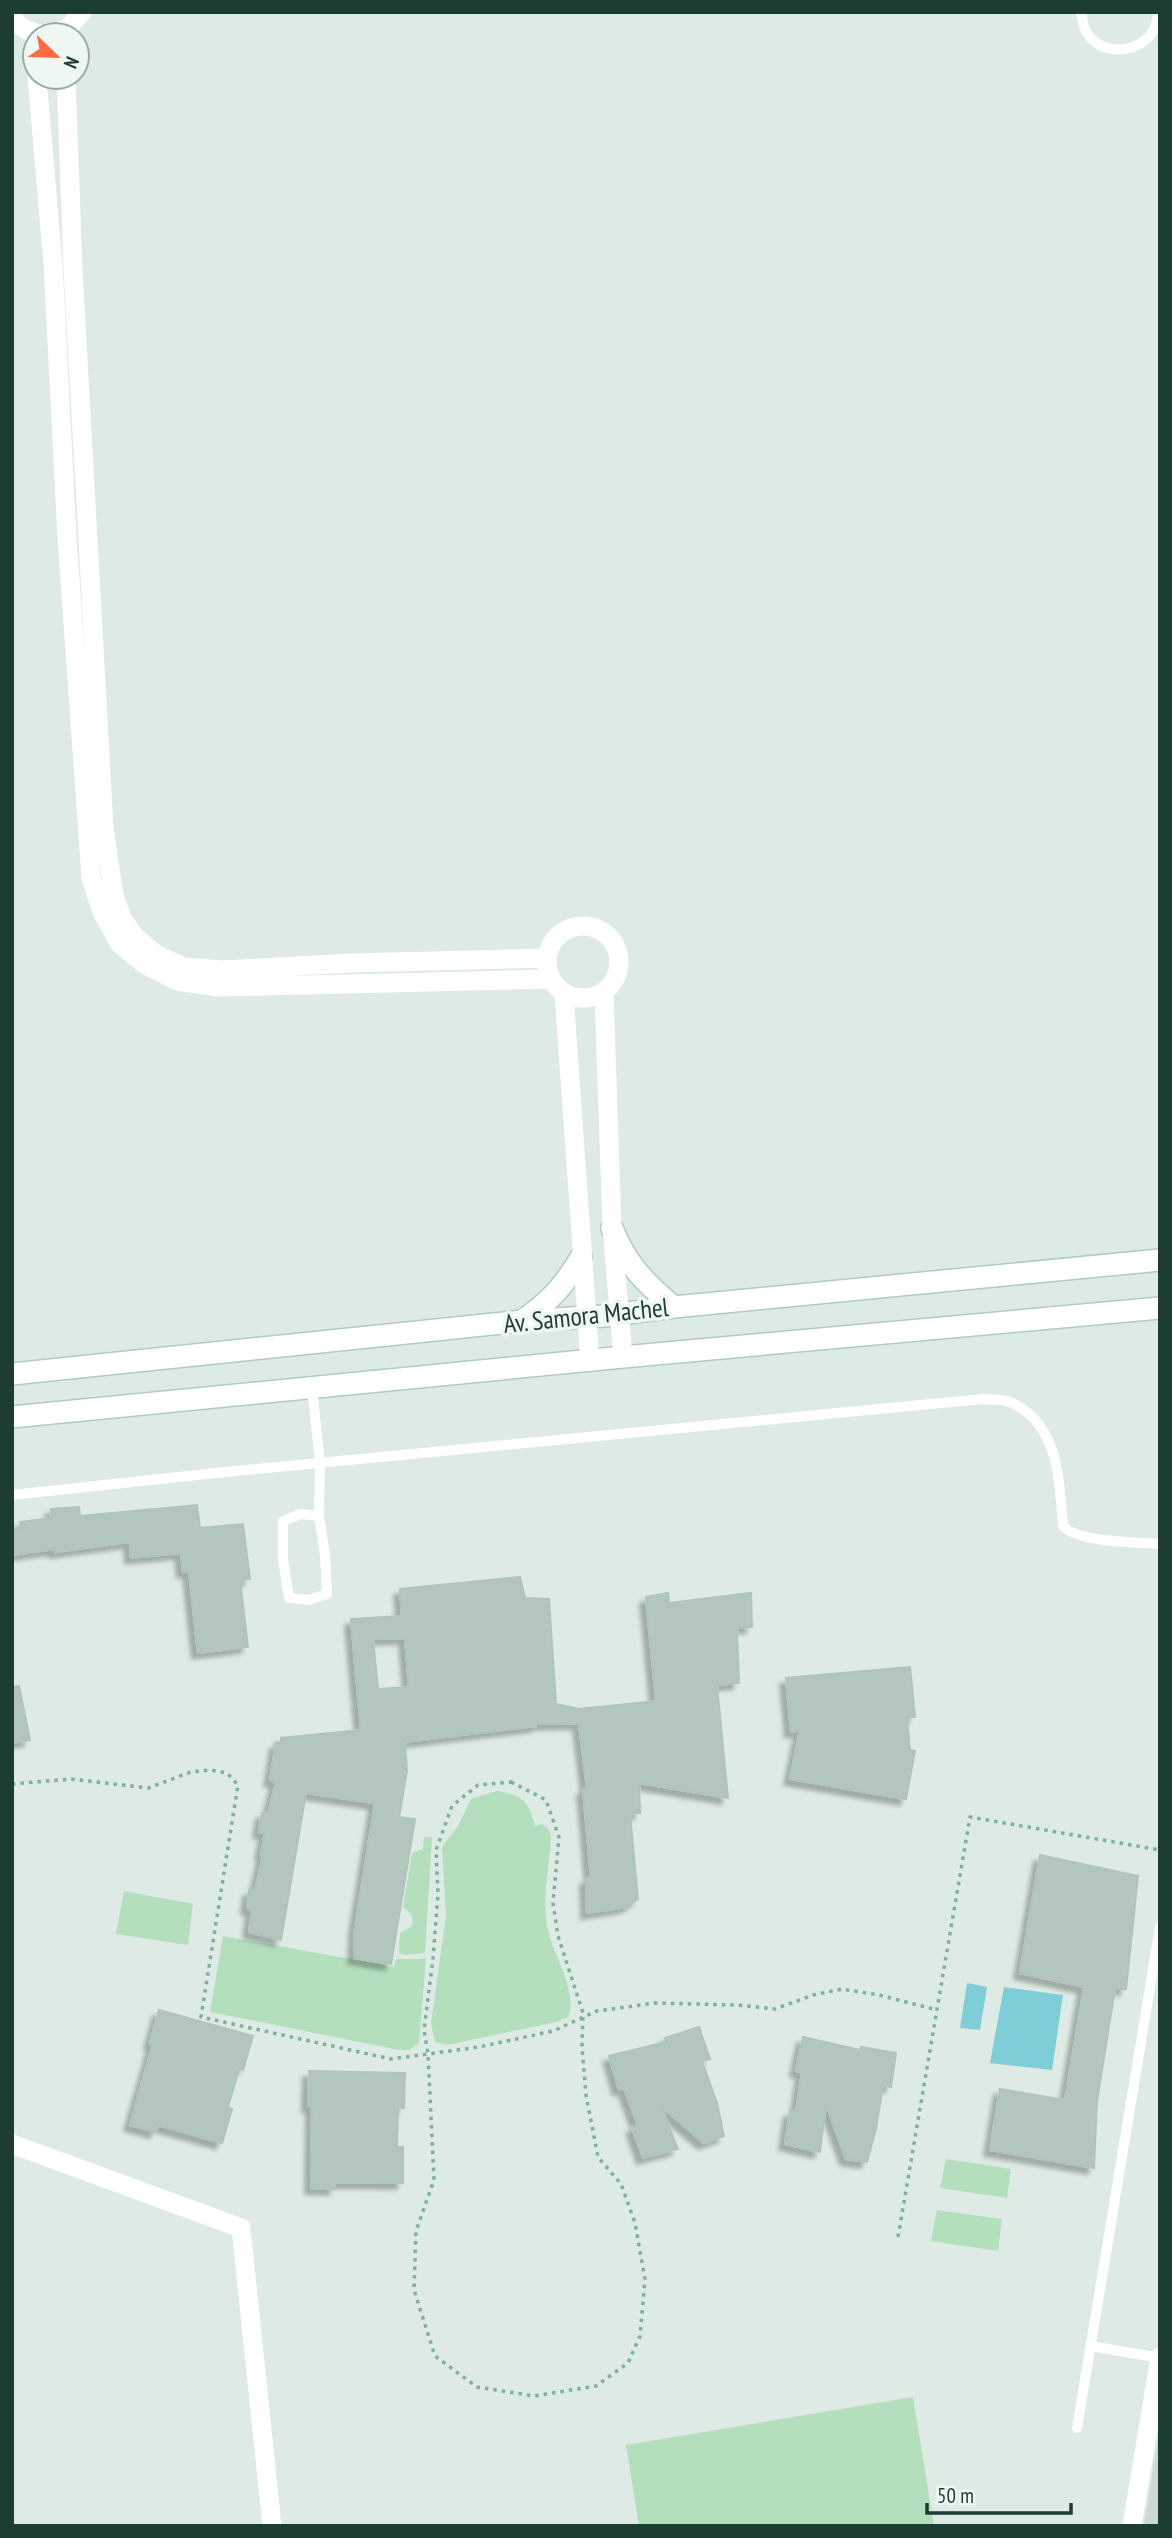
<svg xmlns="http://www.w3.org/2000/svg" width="1172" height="2538" font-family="'PT Sans Narrow',sans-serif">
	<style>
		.built { fill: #cbdbd3 }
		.green { fill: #b3dfbd }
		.water { fill: #7ecdd7 }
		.building { fill: #b2c6bd; stroke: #afc5bb; stroke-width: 2; fill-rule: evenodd; filter: url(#shadow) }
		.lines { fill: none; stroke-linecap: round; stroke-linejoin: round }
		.secondary-casing { stroke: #afccc0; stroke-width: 24 }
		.path { stroke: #7ab29e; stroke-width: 3.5; stroke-dasharray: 3.5 5; stroke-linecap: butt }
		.lane { stroke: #fff; stroke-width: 10 }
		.street { stroke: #fff; stroke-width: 19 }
		.secondary { stroke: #fff; stroke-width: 21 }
		.labels { text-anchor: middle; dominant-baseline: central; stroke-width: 7; stroke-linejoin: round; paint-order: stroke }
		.street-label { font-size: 26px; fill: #1d3c32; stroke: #eef7f2 }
	</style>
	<defs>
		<filter id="shadow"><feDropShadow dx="-6" dy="6" stdDeviation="2" flood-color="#0004"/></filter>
	</defs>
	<rect width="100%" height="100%" fill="#ddebe4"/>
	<path class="built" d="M1160,2425V2526H1144Z"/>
	<path class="green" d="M497,1791C522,1795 529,1801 535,1826L541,1824L547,1827L551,1835C550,1867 540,1903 549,1934C555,1957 578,1994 568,2017L556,2022L447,2045L435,2042L431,2023L446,1916L442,1847L458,1826L471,1799Z
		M424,1837H432L425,1953L405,1955L399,1953L400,1933L412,1926C414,1916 411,1913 403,1907L412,1853L423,1849Z
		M124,1891L193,1904L188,1945L116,1934Z
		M223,1936L394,1967L396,1959H426L419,2043L409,2050H399L210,2012Z
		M946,2159L1011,2169L1007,2198L940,2188Z
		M937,2210L1002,2219L998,2251L931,2241Z
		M913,2397L934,2526H639L626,2445Z"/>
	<path class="water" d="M967,1983L987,1987L980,2030L960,2028Z
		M1004,1987L1063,1995L1052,2070L990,2063Z"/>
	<path class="building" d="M197,1505L200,1528L243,1524L250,1579L240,1580L248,1647L198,1653L189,1571L183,1572L181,1553L131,1558L130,1542L55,1552V1549L12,1555V1529L21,1528L20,1522L52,1518L51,1509L79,1507L80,1516Z
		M520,1577L525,1598L549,1599L556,1704L579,1709L656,1701L646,1597L668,1593L669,1603L751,1593L752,1627L737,1628L739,1683L717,1685L728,1798L639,1783L640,1813L630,1814L638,1899L626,1907L587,1913L586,1879L591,1878L583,1789H587L579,1723L536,1724V1726L405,1742L407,1771L399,1817L415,1819L391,1964L354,1958L355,1928L375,1803L306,1793L281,1940L249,1932L252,1910L247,1908L249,1890L255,1891L263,1856L261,1855L265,1833L259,1832L262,1813L268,1814L276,1782L270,1780L276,1743H281V1738L361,1730L351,1619L402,1616L400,1589ZM405,1638L409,1687L378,1689L373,1639Z
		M910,1667L915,1717L907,1718L910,1750L915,1751L906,1799L790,1779L800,1730L791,1732L786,1678Z
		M19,1686L30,1740L12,1743V1687Z
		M1040,1855L1138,1876L1126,1989H1115L1097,2101L1094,2168L990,2150L1000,2089L1065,2100L1084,1987L1020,1973Z
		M159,2010L253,2036L243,2070L239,2069L228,2107L232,2109L222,2143L158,2125L156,2132L130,2125L153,2044L150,2043Z
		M699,2027L710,2059L702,2061L717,2103L724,2136L704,2143L661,2106L678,2149L643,2158L632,2127L638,2126L624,2088L619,2090L609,2056L666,2042L665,2038Z
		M803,2037L860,2050L861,2047L896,2053L891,2087L883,2085L876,2129L867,2162L846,2159L826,2104L820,2152L785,2144L790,2111L796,2112L802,2072L796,2071Z
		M309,2071L405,2073L404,2108L398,2107L397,2147H403V2183L335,2182V2189L311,2188L312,2106H308Z"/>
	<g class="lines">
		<g class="secondary-casing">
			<path id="secondary" d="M612,1228C627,1265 644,1282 674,1307
				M522,1321C548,1303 566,1284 581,1257
				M12,1374L522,1321L604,1316L674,1307L1160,1260
				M12,1417L623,1357L1160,1308"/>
		</g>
		<path class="path" d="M511,1782L546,1800L559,1837L553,1903L558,1936L583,2013L582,2046L586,2095L598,2157L621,2184L635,2223L645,2279L640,2336L628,2363L596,2386L534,2396L477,2387L435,2356L414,2290L416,2231L434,2180L428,2054L424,2030L433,1959L438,1894L436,1850L452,1806L478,1785Z
			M12,1784L71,1779L148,1788L191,1772L210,1770L227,1773L238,1785L201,2017L391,2059L479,2047L553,2031L597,2011L655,2003L737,2005L775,2009L813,1995L842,1989L879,1995L937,2010
			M898,2237L970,1817L1160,1850"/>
		<path class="lane" d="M1081,12C1082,17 1083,24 1085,29C1097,56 1135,55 1151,34C1156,28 1157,19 1159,12
			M312,1388L320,1463L319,1516L325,1555L327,1594L309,1600L289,1598L283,1559V1521L301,1514L319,1516
			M12,1495L225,1472L983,1399C991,1400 1002,1399 1010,1402C1059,1423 1059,1480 1063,1526C1079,1543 1136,1542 1160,1544
			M1091,2346L1160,2358
			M1077,2428L1160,1927"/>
		<path class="street" d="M12,18C21,29 31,33 45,35
			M45,35L67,29L82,12
			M37,77L53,264L67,537L91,878L102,912L120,944L144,964L177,981L219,987L550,979
			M66,77L73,270L104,828L114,896L123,920L136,938L157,955L184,967L222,970L352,963L546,958
			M547 962a36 36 0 1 1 72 0a36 36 0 1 1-72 0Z
			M604,992L612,1228L623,1357
			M564,994L590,1361
			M12,2144L241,2228L272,2526
			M1132,2526L1160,2357"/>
		<use href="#secondary" class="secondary"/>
	</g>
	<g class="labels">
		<g class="street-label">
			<text transform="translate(586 1315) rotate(-6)">Av. Samora Machel</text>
		</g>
	</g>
	<rect width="1172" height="2538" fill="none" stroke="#1d3c32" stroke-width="28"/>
	<g transform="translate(56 56) rotate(113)"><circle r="33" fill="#eef7f2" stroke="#9aaca5" stroke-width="2"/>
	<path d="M0-5L12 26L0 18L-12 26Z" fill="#ff6b47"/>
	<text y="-10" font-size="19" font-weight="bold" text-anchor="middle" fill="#1d3c32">N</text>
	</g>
	<path d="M927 2503v10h144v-10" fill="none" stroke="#1d3c32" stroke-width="3.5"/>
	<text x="937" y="2503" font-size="21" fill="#1d3c32" stroke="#eef7f2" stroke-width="5" paint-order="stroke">50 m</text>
</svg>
